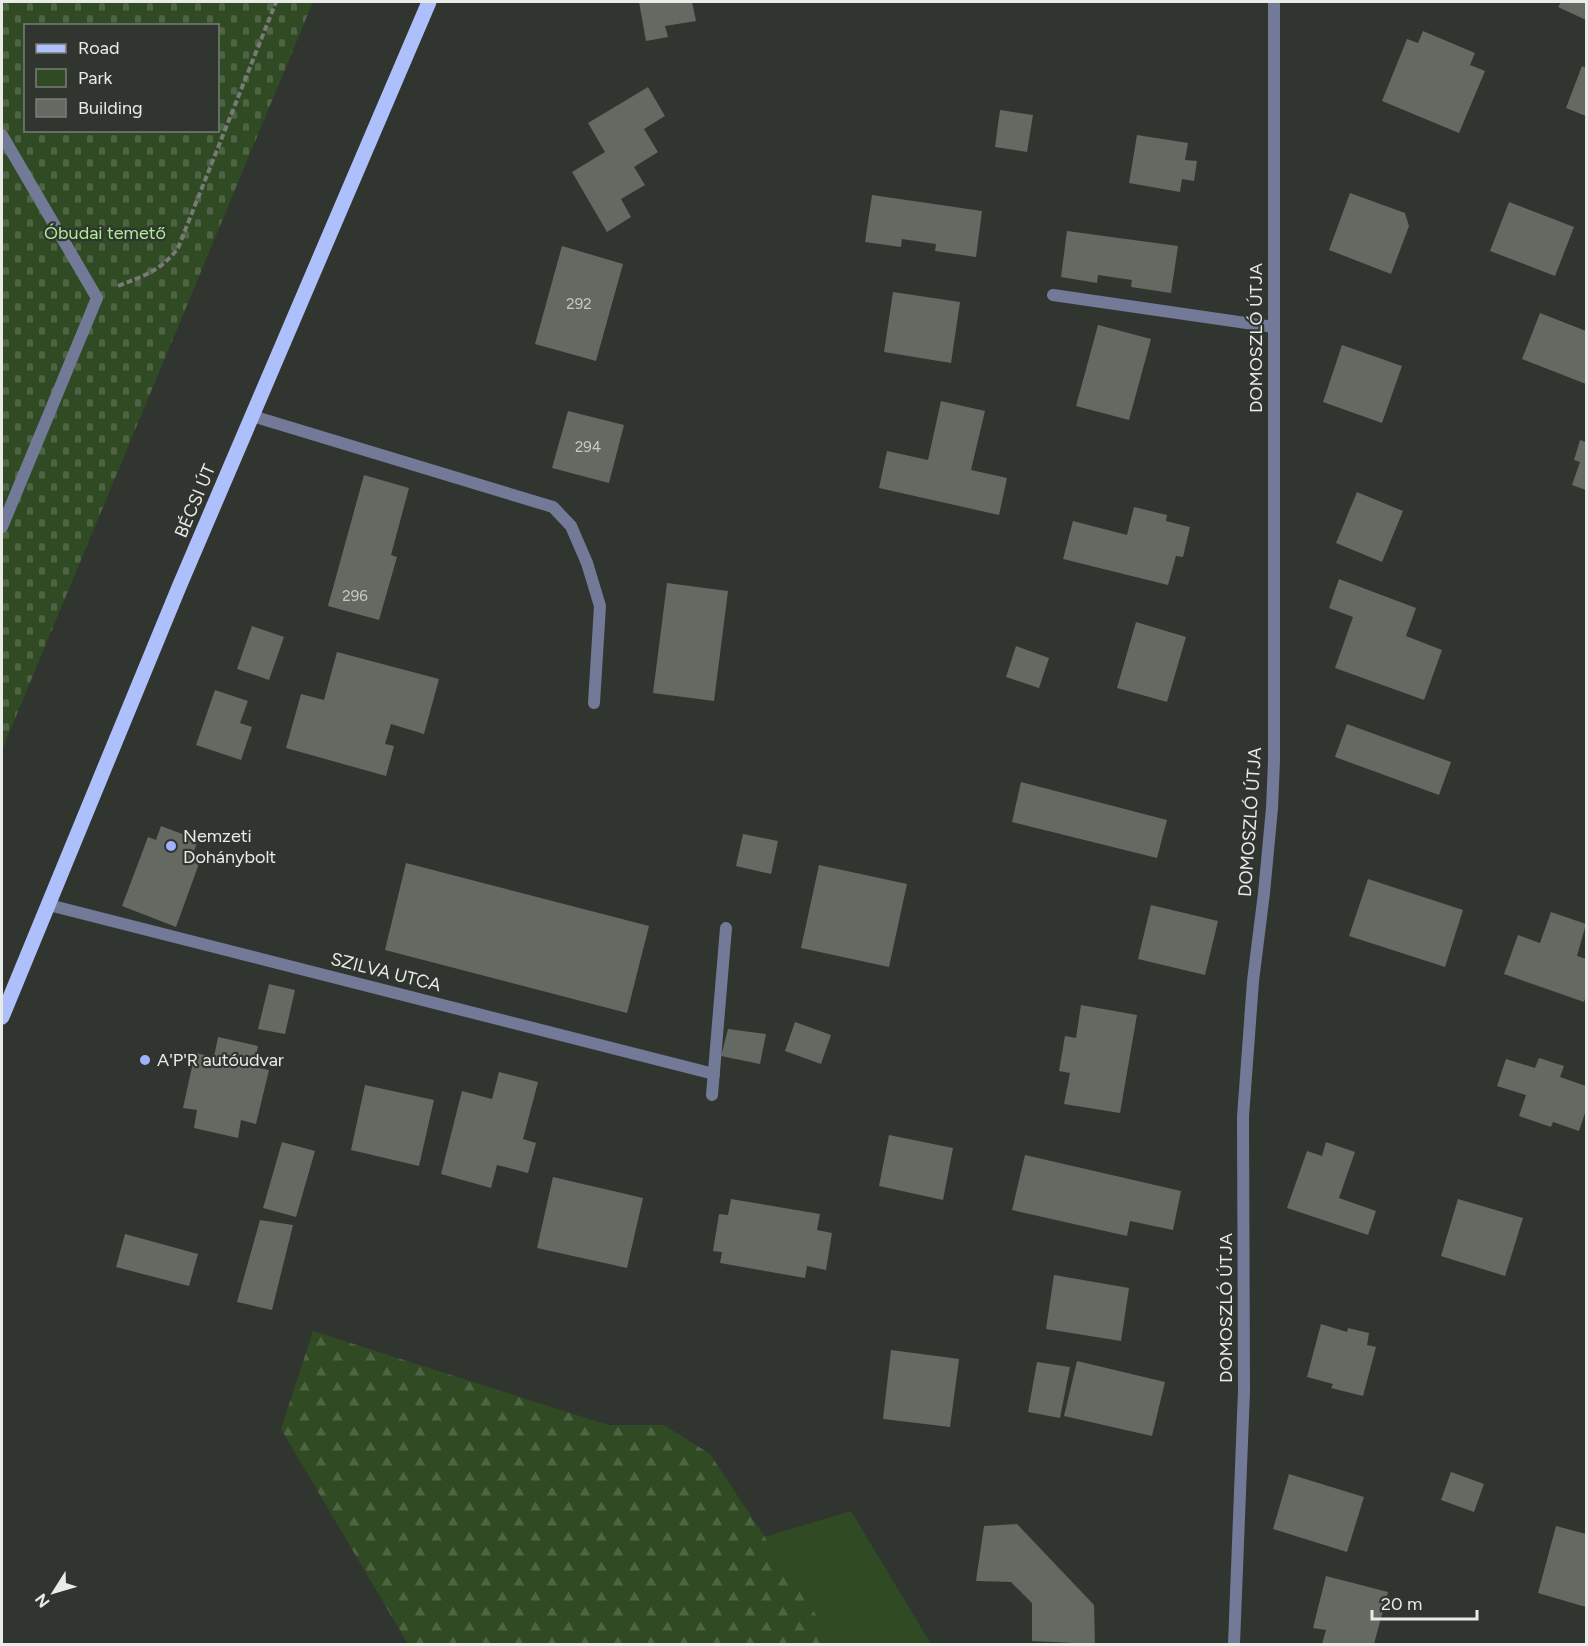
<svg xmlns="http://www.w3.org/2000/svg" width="1588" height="1646" font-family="Figtree,sans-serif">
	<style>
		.green { fill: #304a24 }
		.forest { fill: url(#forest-firs) }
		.cemetery { fill: url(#cemetery-stones); fill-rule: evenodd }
		.building { fill: #646962 }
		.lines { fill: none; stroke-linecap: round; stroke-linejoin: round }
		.path { stroke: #777a75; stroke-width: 4; stroke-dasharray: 6 3; stroke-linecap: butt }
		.lane { stroke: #727a97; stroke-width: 12 }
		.street { stroke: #727a97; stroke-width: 12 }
		.primary { stroke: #aec0fb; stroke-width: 15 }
		.poi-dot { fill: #9fb3fd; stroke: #31352f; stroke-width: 2 }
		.labels { text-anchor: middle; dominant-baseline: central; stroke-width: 4.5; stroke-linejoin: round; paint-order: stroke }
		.number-label { font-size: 15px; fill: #c7cac6 }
		.park-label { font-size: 18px; fill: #aeec94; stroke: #31352f }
		.street-label { font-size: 18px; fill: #e8ebe7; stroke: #31352f }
		.poi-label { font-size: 18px; fill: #e8ebe7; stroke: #31352f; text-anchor: start }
	</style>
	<defs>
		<pattern id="forest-firs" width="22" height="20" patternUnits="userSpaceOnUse" patternTransform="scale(1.5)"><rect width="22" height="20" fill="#304a24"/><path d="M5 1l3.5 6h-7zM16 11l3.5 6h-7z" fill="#4e6444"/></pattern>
		<pattern id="cemetery-stones" width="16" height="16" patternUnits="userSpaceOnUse" patternTransform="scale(1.5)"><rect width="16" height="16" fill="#304a24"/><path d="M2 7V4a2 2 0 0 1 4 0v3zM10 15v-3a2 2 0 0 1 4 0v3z" fill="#4e6444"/></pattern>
	</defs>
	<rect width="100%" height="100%" fill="#31352f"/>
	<path class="green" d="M851,1511L931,1644H835L764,1537Z"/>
	<path class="forest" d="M313,1331L608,1425H664L710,1454L835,1644H408L281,1429Z"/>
	<path class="cemetery" d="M2,2H313L2,750ZM26,26H218V130H26Z"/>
	<path class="building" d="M639,2H692L696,21L665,26L668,37L646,41Z
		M1561,2H1586V20L1558,7Z
		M1423,31L1475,53L1470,65L1485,71L1459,133L1382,101L1407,39L1418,43Z
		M1582,66L1586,68V116L1566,108Z
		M648,87L665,116L644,129L658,152L634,167L645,185L621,199L631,217L607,232L572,172L605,152L588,123Z
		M1000,110L1033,115L1027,152L995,147Z
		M1137,135L1188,143L1185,160L1197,161L1194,181L1182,179L1180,192L1129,183Z
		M1350,193L1405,213L1409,226L1391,274L1329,250Z
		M872,195L982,211L976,257L935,251L936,244L902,239L901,247L865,242Z
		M1509,202L1574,227L1555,276L1490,251Z
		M1067,231L1178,246L1171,293L1131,287L1132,280L1098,275L1097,283L1061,277Z
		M562,246L623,264L596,361L535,344Z
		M893,292L960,302L951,363L884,352Z
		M1540,313L1586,331V384L1522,359Z
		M1098,325L1151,339L1129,420L1076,406Z
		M1342,345L1402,366L1382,423L1323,402Z
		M941,401L985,411L971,470L1007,478L999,515L879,488L887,451L928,460Z
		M568,411L624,425L609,483L552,468Z
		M1580,440L1586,442V490L1572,485L1580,462L1574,460Z
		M364,475L409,488L391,555L397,557L379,620L328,606Z
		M1357,492L1403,511L1382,562L1336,543Z
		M1134,507L1167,515L1166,521L1190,527L1183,557L1176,556L1168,585L1063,559L1073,521L1127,535Z
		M1339,579L1416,608L1406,636L1442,650L1424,700L1335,668L1353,617L1329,608Z
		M667,583L728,591L714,701L653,693Z
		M1136,622L1186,637L1167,702L1117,688Z
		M252,626L284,637L269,680L237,669Z
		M1016,646L1049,658L1039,688L1006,677Z
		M337,652L439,679L424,734L391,724L385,744L394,746L386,776L286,748L301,694L324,700Z
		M215,690L248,701L240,723L252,727L241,760L196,745Z
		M1347,724L1451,762L1439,795L1335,757Z
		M1021,782L1167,820L1157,858L1012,822Z
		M161,826L198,840L193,854L201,858L176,927L122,906L148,837L156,840Z
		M743,834L778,841L771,874L736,866Z
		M406,863L649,926L627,1013L385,950Z
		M819,865L907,884L889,967L801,948Z
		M1368,879L1463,910L1445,967L1349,936Z
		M1151,905L1218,921L1205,975L1138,959Z
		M1551,912L1586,924L1577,956L1586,959V995L1584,1002L1504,974L1518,935L1540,943Z
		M269,984L295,990L285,1034L258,1029Z
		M1081,1005L1137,1015L1120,1113L1064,1104L1070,1073L1059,1071L1065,1036L1076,1038Z
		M795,1022L831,1035L821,1064L785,1051Z
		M728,1029L766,1034L760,1064L721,1056Z
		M218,1037L258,1046L254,1067L269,1070L256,1124L241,1120L238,1138L194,1128L197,1110L183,1108L195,1053L214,1057Z
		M1539,1058L1564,1066L1560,1077L1586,1086V1110L1579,1131L1553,1122L1551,1127L1519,1116L1526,1095L1497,1086L1506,1059L1535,1068Z
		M499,1072L538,1082L523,1139L536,1143L528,1173L497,1165L491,1188L441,1174L462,1091L492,1099Z
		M365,1085L434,1100L419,1166L351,1150Z
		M889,1135L953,1148L943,1200L879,1186Z
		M282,1142L315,1151L296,1217L263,1208Z
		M1326,1142L1355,1152L1339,1198L1376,1211L1368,1235L1287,1208L1307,1151L1322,1156Z
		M1025,1155L1181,1191L1173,1230L1130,1221L1127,1236L1012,1210Z
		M553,1177L643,1198L627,1268L537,1248Z
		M731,1199L820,1214L817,1230L832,1233L826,1270L807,1266L805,1278L720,1263L722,1252L713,1251L719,1214L728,1215Z
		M1458,1199L1523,1218L1505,1276L1441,1256Z
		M260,1220L293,1225L272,1310L237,1302Z
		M125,1234L198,1254L189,1286L116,1267Z
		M1054,1275L1129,1288L1121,1341L1046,1329Z
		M1321,1324L1347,1332L1348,1328L1369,1333L1367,1345L1376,1347L1363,1396L1331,1388L1333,1384L1307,1377Z
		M891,1350L959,1359L950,1427L883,1419Z
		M1077,1361L1165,1382L1152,1436L1064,1416Z
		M1037,1362L1070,1367L1060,1418L1028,1412Z
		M1451,1472L1484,1484L1474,1512L1441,1500Z
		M1289,1474L1364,1497L1347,1552L1273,1529Z
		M1017,1524L1094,1605L1095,1644L1032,1641V1603L1011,1582L976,1581L984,1526Z
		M1556,1526L1586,1534V1607L1538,1593Z
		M1326,1576L1388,1592L1374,1644H1322L1326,1630L1313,1628Z"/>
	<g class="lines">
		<path class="path" d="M118,286C143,276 161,271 178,248L276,2"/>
		<path class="lane" d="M2,135L97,298L2,527
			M1053,295L1274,327
			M252,416L553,507L571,526L587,563L600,606L594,703
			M712,1095L726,928"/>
		<path class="street" d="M49,905L714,1074
			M1234,1644L1244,1391L1243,1117L1253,981L1264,893L1272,808L1274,761V2"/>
		<path class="primary" d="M2,1017L179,587L429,2"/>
	</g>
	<g class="poi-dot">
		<circle cx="171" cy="846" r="6"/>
		<circle cx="145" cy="1060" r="6"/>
	</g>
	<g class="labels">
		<g class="number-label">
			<text x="579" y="304">292</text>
			<text x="588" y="447">294</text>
			<text x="355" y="596">296</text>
		</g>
		<g class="park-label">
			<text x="105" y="233">Óbudai temető</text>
		</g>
		<g class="street-label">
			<text transform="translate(1256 338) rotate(-90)">DOMOSZLÓ ÚTJA</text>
			<text transform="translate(195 501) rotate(-67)">BÉCSI ÚT</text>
			<text transform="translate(1250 822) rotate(-86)">DOMOSZLÓ ÚTJA</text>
			<text transform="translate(386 972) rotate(14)">SZILVA UTCA</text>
			<text transform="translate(1226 1308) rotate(-90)">DOMOSZLÓ ÚTJA</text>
		</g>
		<g class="poi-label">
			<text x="183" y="836">Nemzeti<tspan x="183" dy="21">Dohánybolt</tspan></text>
			<text x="157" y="1060">A'P'R autóudvar</text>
		</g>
	</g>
	<rect width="1588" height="1646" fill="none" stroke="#e8ebe7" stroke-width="6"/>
	<rect x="24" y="24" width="195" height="108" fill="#31352f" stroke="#7a7e79" stroke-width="1.5"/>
	<rect x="36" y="44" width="30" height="9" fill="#aec0fb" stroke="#7a7e79" stroke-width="1.5"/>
	<text x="78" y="54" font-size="18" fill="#e8ebe7">Road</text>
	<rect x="36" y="69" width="30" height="18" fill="#304a24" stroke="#7a7e79" stroke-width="1.5"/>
	<text x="78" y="84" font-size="18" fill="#e8ebe7">Park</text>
	<rect x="36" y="99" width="30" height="18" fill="#646962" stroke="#7a7e79" stroke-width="1.5"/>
	<text x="78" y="114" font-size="18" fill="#e8ebe7">Building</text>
	<g transform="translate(54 1592) rotate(233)" stroke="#31352f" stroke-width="4.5" paint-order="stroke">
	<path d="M0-4.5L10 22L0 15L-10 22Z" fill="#e8ebe7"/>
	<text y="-9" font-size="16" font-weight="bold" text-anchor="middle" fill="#e8ebe7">N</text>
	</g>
	<path d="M1372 1610v9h105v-9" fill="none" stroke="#e8ebe7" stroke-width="3"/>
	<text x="1381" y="1610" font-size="18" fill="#e8ebe7" stroke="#31352f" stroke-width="4.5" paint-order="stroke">20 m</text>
</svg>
